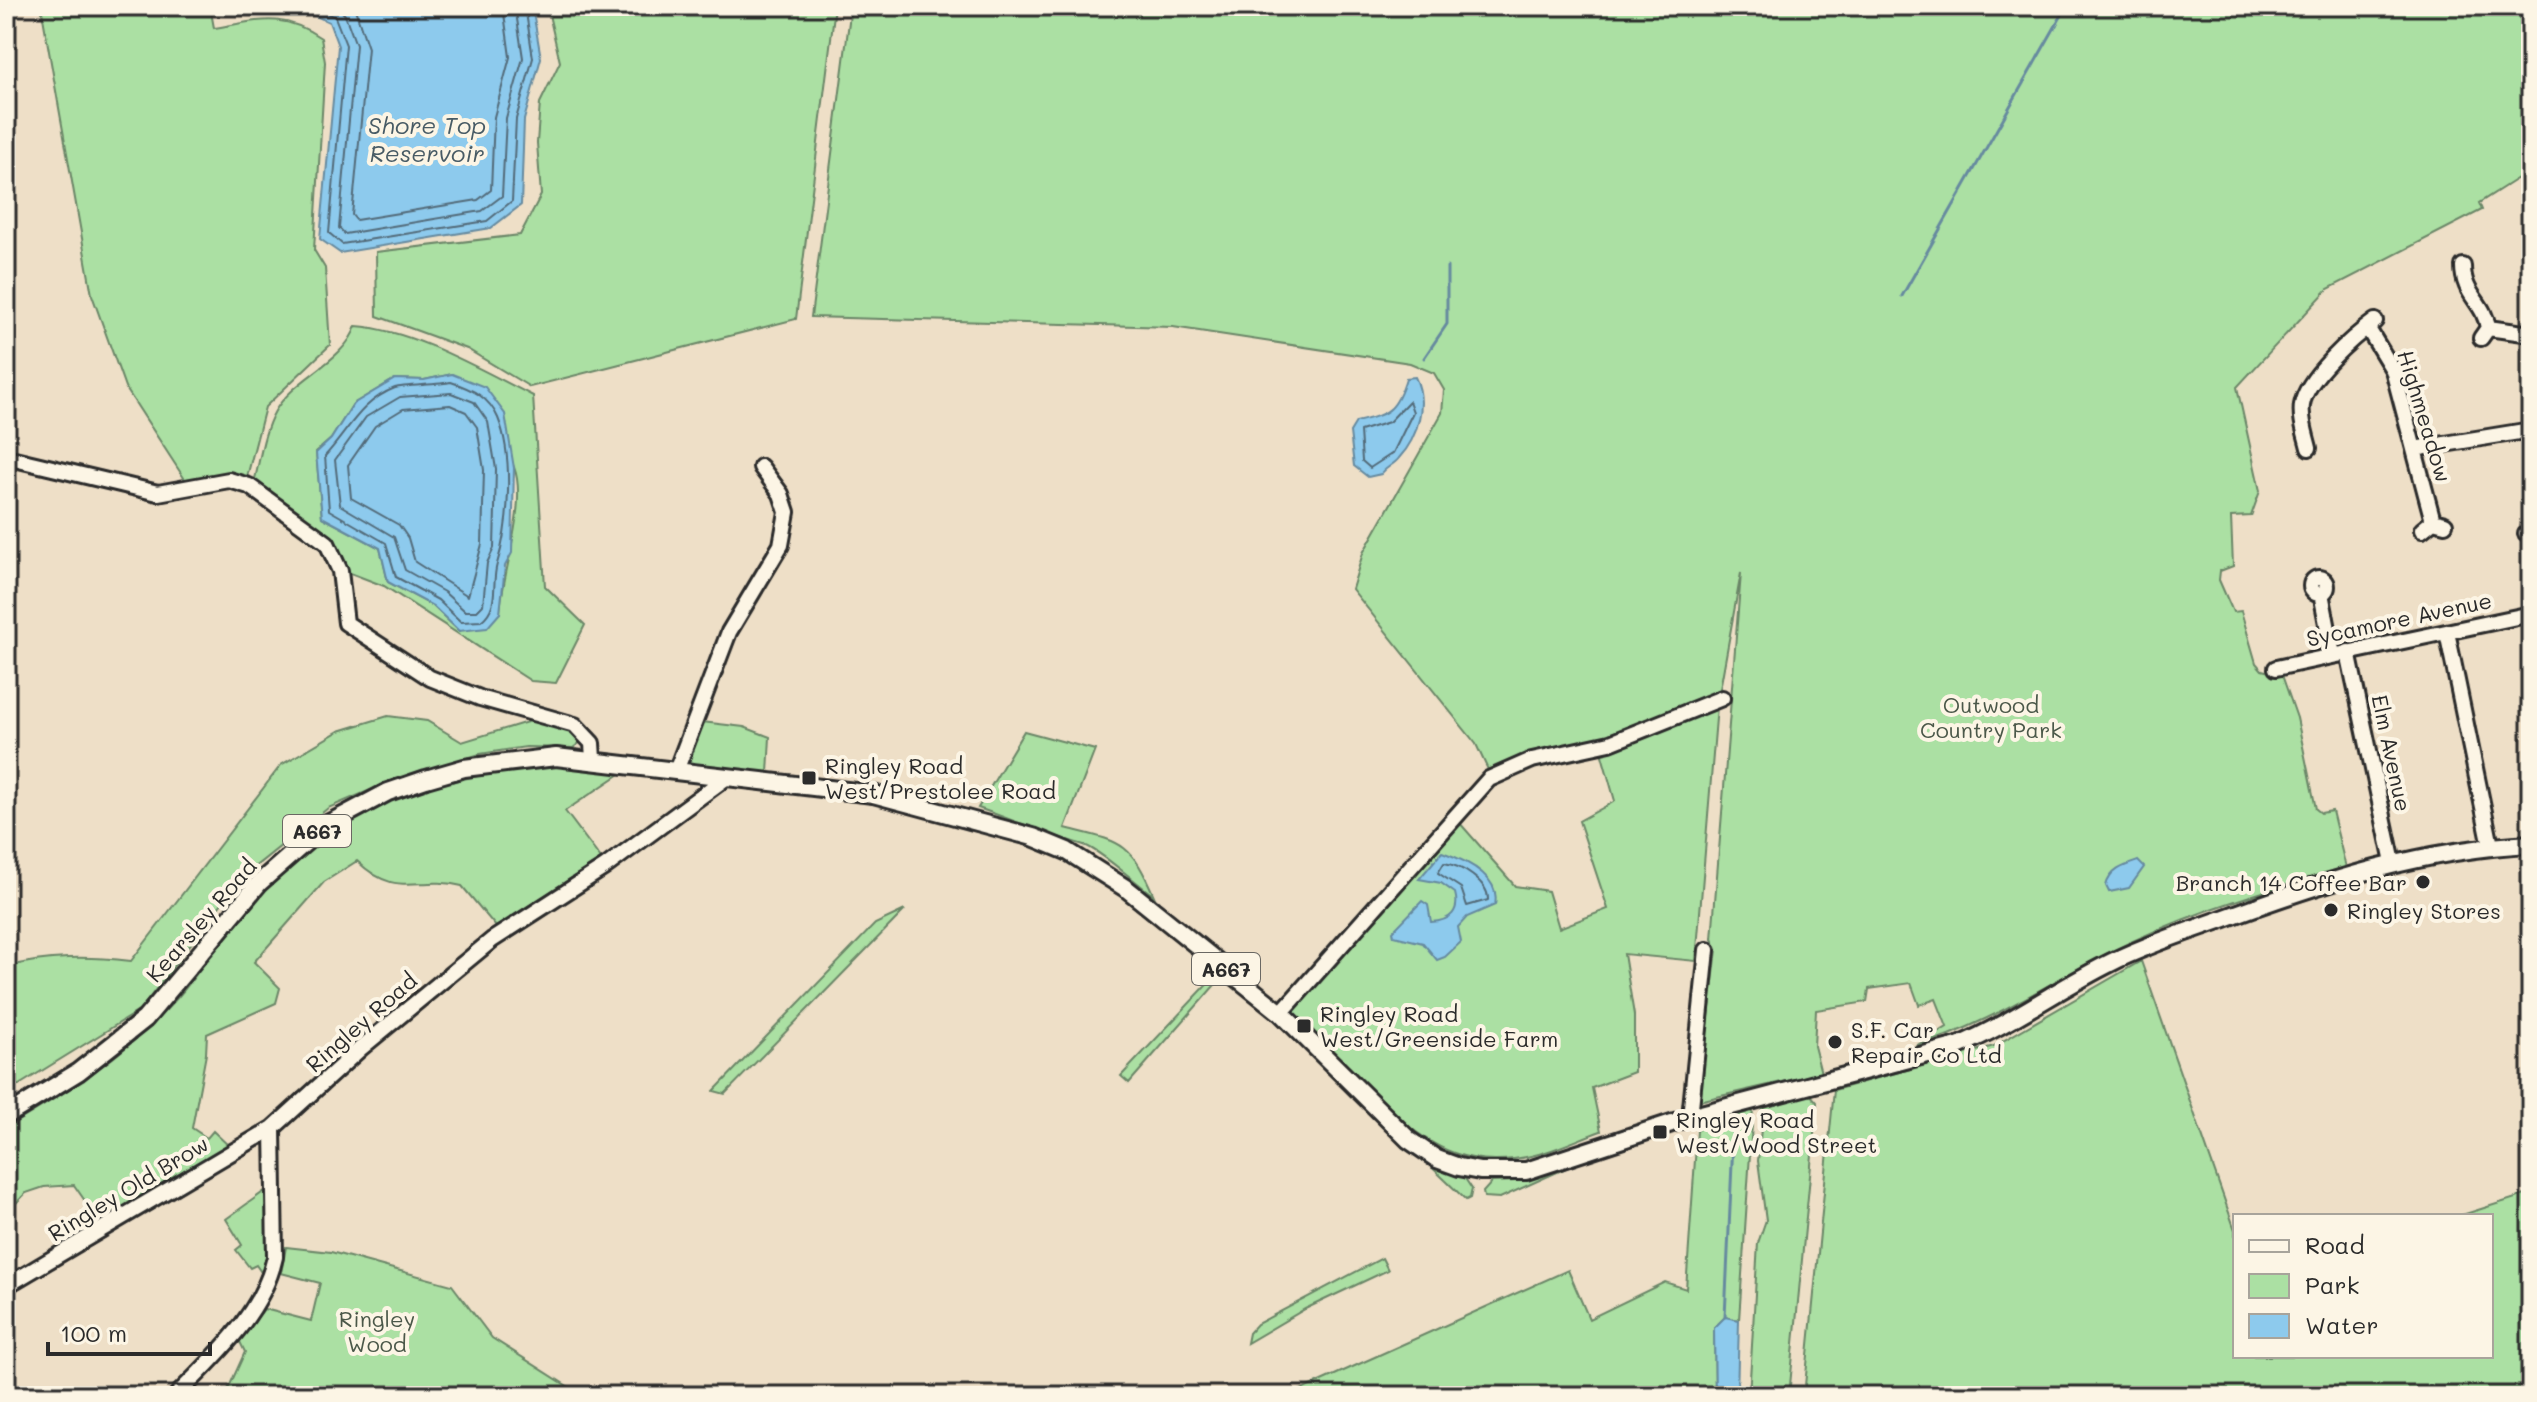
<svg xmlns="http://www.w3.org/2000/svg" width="2537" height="1402" font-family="Mali,sans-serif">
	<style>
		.green { fill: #abe0a3; stroke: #6b8667; stroke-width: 2; fill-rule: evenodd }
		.water { fill: #8dcaed; stroke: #668a9f; stroke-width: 2 }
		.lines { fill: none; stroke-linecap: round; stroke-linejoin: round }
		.shore { stroke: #526b79; stroke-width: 2 }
		.stream { stroke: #668a9f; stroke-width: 3 }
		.minor-casing { stroke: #2b2b2b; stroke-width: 20 }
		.major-casing { stroke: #2b2b2b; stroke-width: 22 }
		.minor { stroke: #fcf5e5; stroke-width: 14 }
		.major { stroke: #fcf5e5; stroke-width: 16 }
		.poi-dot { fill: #2b2b2b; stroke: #fcf5e5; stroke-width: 3 }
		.labels { text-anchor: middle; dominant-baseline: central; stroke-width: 8; stroke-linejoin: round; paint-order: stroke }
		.shield { fill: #fcf5e5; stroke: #6a6863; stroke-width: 2 }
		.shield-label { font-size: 20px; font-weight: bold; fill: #2b2b2b }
		.street-label { font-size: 22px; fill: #2b2b2b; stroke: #fcf5e5 }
		.park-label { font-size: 22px; fill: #4b5849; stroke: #fcf5e5 }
		.poi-label { font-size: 22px; fill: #2b2b2b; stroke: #fcf5e5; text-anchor: start }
		.water-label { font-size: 24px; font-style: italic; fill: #485b65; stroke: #fcf5e5 }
	</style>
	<rect width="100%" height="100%" fill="#eedfc7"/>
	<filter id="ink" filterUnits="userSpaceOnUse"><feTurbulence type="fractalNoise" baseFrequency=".0125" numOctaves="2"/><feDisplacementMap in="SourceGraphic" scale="16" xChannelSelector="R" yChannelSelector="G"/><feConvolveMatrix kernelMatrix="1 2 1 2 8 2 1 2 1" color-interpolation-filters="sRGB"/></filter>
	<g filter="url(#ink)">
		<path class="green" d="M41,6H210L214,28C259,21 281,11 321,38L325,62L314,250L325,268L330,345L265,407L247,477L225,473L186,481L125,387L92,295Z
			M547,6H835L796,319L530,387L467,349L377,316L376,252L520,235L541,195L537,143L540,103L560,62Z
			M851,6H2531V183L2524,187L2518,178L2479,203L2482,210L2328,289L2237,387L2260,491L2251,516L2231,517L2233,566L2220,571L2219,580L2233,612L2241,611L2256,663L2262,670L2282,675L2297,718L2316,809L2321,813L2332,811L2346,868C2274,888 2201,909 2133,941C2059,975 1993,1024 1914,1047L1947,1027L1936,999L1919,1005L1911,983L1869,989L1867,1002L1816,1010L1814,1046L1821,1073L1699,1101L1717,949L1712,939L1741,573L1717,706L1696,961L1624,954L1634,1015V1072L1592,1088L1601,1131C1573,1141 1544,1156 1514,1159C1495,1161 1472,1160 1454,1153C1401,1135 1330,1050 1288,1010L1459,822L1515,886L1548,891L1559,928L1608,909L1579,821L1615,801L1598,741L1525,755L1489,772L1476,744L1352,589L1363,553L1442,413L1444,390L1434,373L1410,363L1173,327L811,317Z
			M356,326C414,330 481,370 533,396L545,586L585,625L556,683L531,681L384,586L345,571L332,539L254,483C260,460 263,432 275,411C294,378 344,362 356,326ZM452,374C467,397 506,444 514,467C528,504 502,573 500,613L459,631L433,606L388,582L380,548L322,517L316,452L331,439L353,404L395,379L424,380Z
			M388,716L427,721L462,742L537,719L574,732L582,741L573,748L526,747L480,754L394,780L328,808L242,877L140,1010L6,1093V967C48,956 87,956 131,961L281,765L339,731Z
			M702,722L744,727L770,737L768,773L685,764Z
			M1024,731L1095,750L1065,828C1121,842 1130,840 1154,896C1137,884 1100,850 1084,845C1049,835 1013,820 978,808Z
			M532,766H577L620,774L565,811L601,859L496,927L462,886C417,874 399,901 357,861L324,882L254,962L280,988L276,1003L207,1034L206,1054L192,1128L207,1138L213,1131L229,1146L101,1224L74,1185L44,1187L26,1193L6,1213V1128C64,1094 121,1058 167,1009C190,986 207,958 226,932C256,893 296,855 336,828C393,790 466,777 532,766Z
			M905,910L725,1094L714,1091L875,924Z
			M2141,961L2235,1230V1356H2491V1216H2459L2531,1193V1396H1804L1834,1090L1994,1046Z
			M1217,974L1221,978L1129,1083L1121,1076Z
			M1810,1094L1817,1102L1789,1396H1749L1758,1243L1766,1220L1758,1161L1763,1107Z
			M1753,1109L1739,1320L1725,1317L1714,1328L1715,1396H1288L1568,1270L1589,1319L1665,1282L1686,1289L1697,1131L1707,1120Z
			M1420,1156L1464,1177L1472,1189L1470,1198L1466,1200Z
			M1575,1164L1500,1198L1484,1197L1483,1192L1492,1182L1516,1181Z
			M269,1188V1246L263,1275L256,1265L250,1268L236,1250L242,1245L226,1219Z
			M286,1247L331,1252L452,1285L492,1338L583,1396H225L245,1352L239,1340L264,1309L311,1321L320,1283L281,1273Z
			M1382,1258L1388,1270L1305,1309L1247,1343L1249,1333L1257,1324Z"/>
		<path class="water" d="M219,6H532L541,58L524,120L521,205L491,228L340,253L320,239L338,46L329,22L305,11L217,13Z
			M452,374L485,387L505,414L514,468L512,553L505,566L500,613L487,628L459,631L433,606L388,582L380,548L322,517L316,453L331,439L353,404L395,379L424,380Z
			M1415,377C1428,402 1418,438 1399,458C1394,465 1387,466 1381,474L1368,477L1354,466L1350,432L1356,422C1389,414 1396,411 1406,378Z
			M1442,852C1465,860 1501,876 1495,905L1467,917L1458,927L1461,942L1445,957L1437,960L1423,943L1394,936L1393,931L1422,901L1428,905L1431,922C1451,921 1460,911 1455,893L1441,883L1419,879Z
			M2138,861L2144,867L2129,888L2109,892L2106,886C2110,870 2123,866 2138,861Z
			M1725,1317L1739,1320L1737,1396H1715L1714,1328Z"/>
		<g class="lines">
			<path class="shore" d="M313,6L335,17L346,45L329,233L342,244L487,221L512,201L516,119L533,58L525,6
				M337,6L345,15L356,45L339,228L345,234L482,211L502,196L506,118L523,58L515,6
				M354,6L368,48L352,215L356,220L478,200L491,190L494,117L510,57L503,6
				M451,382C472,389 489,397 498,418C514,457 509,526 497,564C491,584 500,607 481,621L461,622L438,600L396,577L386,543L329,510L325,456C348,431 361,401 395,388C403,385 438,385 451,382Z
				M451,393L474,402L488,422L496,469L494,548L487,563L483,605L477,611H465L444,592L405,570L394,537L340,505L335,460L366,417L400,397Z
				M1409,401L1413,412L1393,453L1370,468L1362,461L1360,431L1389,422Z
				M450,405L466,412L477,427L484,470L482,544L468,596L415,562L408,538L399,525L351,498L348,465L375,426L403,409Z
				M1444,863C1460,865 1489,882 1488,900L1467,906L1461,888L1438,873Z"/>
			<path class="stream" d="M1902,296L2067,6
				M1424,358L1447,324V267
				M1725,1317L1734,1120"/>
			<g class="minor-casing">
				<path id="minor" d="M2463,266C2463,296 2484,301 2488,328L2481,338
					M2367,327L2393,370L2433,521
					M2488,328L2531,334
					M2309,448C2306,435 2300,419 2302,405C2306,378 2353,337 2375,321
					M2414,449L2531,430
					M6,457L158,493L229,480L249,486L327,543L340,571L346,623L430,678L480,698L575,725L592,743L593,759
					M2422,530L2433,521L2445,524
					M2526,533L2531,532
					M2311 586a8 8 0 1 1 16 0a8 8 0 1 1-16 0Z
					M2321,593L2333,655
					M2447,632L2491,846
					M2348,652L2393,863
					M2276,668L2531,614
					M676,771L729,632L781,545L787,512L781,494L761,467
					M1281,1013L1489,779L1532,760L1610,743L1722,698
					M1690,1117L1707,950
					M6,1286L273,1128L361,1048L492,940L605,867L727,777
					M176,1396C215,1356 263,1313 275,1257L273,1128"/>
			</g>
			<g class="major-casing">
				<path id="major" d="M6,1116L78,1072L145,1019L259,883L324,826L388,792L426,779L464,768L556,757L873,794L1033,837L1067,851L1127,889L1281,1013L1409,1140L1437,1159L1459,1167L1480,1171H1526L1690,1117L1958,1046C2012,1023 2059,988 2112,962C2148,944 2187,932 2225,918C2325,881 2424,849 2531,844"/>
			</g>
			<use href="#minor" class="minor"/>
			<use href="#major" class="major"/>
		</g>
	</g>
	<g class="poi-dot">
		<rect x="801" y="770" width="16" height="16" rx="4"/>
		<circle cx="2423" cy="882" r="8"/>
		<circle cx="2331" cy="910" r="8"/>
		<rect x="1296" y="1018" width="16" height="16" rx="4"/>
		<circle cx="1835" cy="1042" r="8"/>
		<rect x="1652" y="1124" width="16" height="16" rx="4"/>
	</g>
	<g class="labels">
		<g class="shield">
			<rect x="283" y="815" width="68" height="32" rx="6"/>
			<rect x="1192" y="953" width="68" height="32" rx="6"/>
		</g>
		<g class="shield-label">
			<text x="317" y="831">A667</text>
			<text x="1226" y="969">A667</text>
		</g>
		<g class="street-label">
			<text transform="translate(2425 416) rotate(73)">Highmeadow</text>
			<text transform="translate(2399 619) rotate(-12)">Sycamore Avenue</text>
			<text transform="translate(2392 753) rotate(78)">Elm Avenue</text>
			<text transform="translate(201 920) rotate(-49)">Kearsley Road</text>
			<text transform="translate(361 1022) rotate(-41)">Ringley Road</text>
			<text transform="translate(128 1188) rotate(-31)">Ringley Old Brow</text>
		</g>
		<g class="park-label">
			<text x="1991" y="704">Outwood<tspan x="1991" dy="25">Country Park</tspan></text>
			<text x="377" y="1318">Ringley<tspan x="377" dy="25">Wood</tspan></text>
		</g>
		<g class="poi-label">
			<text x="825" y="765">Ringley Road<tspan x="825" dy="25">West/Prestolee Road</tspan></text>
			<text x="2407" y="882" text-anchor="end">Branch 14 Coffee Bar</text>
			<text x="2347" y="910">Ringley Stores</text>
			<text x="1320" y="1013">Ringley Road<tspan x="1320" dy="25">West/Greenside Farm</tspan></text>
			<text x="1851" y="1029">S.F. Car<tspan x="1851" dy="25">Repair Co Ltd</tspan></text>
			<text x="1676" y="1119">Ringley Road<tspan x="1676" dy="25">West/Wood Street</tspan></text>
		</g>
		<g class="water-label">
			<text x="427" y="124">Shore Top<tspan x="427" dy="28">Reservoir</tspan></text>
		</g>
	</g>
	<rect width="2537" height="1402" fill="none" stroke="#fcf5e5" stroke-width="32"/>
	<rect x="16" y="16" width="2505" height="1370" fill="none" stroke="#2b2b2b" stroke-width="3" filter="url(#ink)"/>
	<rect x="2233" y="1214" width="260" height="144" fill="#fcf5e5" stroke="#a8a49b" stroke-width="2"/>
	<rect x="2249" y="1240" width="40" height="12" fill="#fcf5e5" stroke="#a8a49b" stroke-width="2"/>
	<text x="2305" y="1254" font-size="24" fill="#2b2b2b">Road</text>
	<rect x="2249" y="1274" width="40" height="24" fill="#abe0a3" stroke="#a8a49b" stroke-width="2"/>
	<text x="2305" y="1294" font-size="24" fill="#2b2b2b">Park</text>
	<rect x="2249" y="1314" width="40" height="24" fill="#8dcaed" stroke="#a8a49b" stroke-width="2"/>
	<text x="2305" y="1334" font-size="24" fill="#2b2b2b">Water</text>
	<path d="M48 1342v12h162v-12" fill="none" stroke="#2b2b2b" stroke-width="4"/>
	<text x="60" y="1342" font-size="24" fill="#2b2b2b" stroke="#fcf5e5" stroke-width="6" paint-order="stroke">100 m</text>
</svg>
